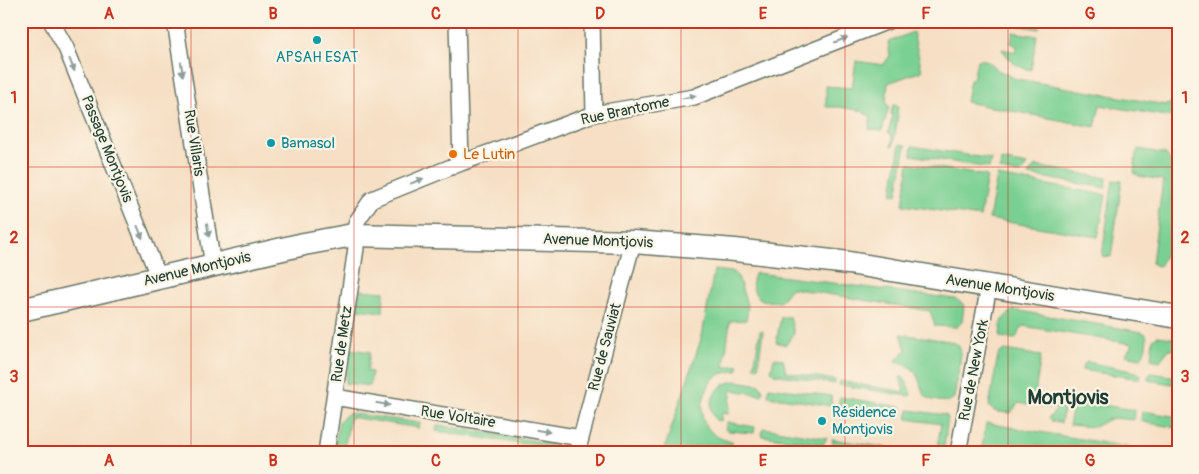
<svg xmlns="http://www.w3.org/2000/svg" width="1199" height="474" font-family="Pangolin,sans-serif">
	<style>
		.green { fill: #7ad093; stroke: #4c8664 }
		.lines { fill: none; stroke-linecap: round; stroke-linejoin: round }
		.street-casing { stroke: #6a7666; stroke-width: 18 }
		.secondary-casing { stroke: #6a7666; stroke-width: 25 }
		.street { stroke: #fff; stroke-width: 15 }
		.secondary { stroke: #fff; stroke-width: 22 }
		.oneway { fill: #8f9e9a }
		.grid { fill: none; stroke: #c8321e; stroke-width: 1; stroke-opacity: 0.55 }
		.culture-dot { fill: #0f9aa8; stroke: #fcf5e5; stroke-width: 2 }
		.food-dot { fill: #e8710a; stroke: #fcf5e5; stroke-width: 2 }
		.labels { text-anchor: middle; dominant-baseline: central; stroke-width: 4.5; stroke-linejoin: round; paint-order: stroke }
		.culture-label { font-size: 15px; fill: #0d838f; stroke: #fcf5e5; text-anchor: start }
		.street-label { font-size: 15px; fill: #1f3d34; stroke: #fcf5e5 }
		.food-label { font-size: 15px; fill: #c56008; stroke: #fcf5e5; text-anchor: start }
		.district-label { font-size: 20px; font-weight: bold; fill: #1f3d34; stroke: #fcf5e5 }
		.neatline { fill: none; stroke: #c8321e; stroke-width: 2 }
		.grid-label { font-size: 16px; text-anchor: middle; font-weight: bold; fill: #c8321e }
	</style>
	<rect width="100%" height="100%" fill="#fcf5e5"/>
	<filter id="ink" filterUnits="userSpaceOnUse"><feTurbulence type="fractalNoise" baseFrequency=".02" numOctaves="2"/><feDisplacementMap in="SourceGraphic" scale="10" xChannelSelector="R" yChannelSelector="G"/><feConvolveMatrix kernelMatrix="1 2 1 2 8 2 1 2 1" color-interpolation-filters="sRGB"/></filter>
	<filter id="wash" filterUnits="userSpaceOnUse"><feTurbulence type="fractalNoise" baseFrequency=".0096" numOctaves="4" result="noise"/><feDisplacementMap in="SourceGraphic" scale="20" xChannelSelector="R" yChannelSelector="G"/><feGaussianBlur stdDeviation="1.12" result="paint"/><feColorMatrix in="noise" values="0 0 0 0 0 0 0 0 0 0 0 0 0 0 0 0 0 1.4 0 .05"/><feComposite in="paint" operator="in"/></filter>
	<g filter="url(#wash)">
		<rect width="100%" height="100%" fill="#f6dfc4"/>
		<path class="green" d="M1015,21H1040L1039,29L1015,25Z
			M913,32L922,71L888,83L886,103L889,107L882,131L869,129L871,116L865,114L863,111L840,107H826V86L852,88L856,61L883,65L890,56L888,42Z
			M1013,32L1037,36L1031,70C1019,68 1009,61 1002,49L1016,52L1017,46L1011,43Z
			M977,60H986L998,70L1016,79L1166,105L1178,101V118L1100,105L1095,127L966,102L970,80H973Z
			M893,105L898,106L897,114L898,115L893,146H891C893,140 893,136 888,132L893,116L891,114Z
			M900,144L906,145L897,195L892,194Z
			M912,146L991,159L989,168L911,155Z
			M1139,149L1166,154L1175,169L1178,181V233L1159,266L1154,265L1152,263L1163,180L1138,176V174H1134L1136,153Z
			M1001,160L1027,165L1020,174L1000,170Z
			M909,163L987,176L980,217L903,205Z
			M1035,166L1107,178L1106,188L1028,175Z
			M997,176L1106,195L1098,237L989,219Z
			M1113,180L1122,181L1111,257L1102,256Z
			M714,270L733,272L738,277L748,308L746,320L730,321L724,367L739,365L737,371C729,372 718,373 712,380C710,382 708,387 707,390C695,415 705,437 733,442L731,453H663L702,336Z
			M756,273L956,299L964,305L962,322L957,327L935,326L930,311L791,288L780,302C774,301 768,302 763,300C753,297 749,280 756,273Z
			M360,290L384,292L383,312L357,309Z
			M1014,310L1142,332L1146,334C1148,341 1145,353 1141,358L1125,355L1133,344L1023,326L1015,339L1000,337C1001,322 1001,318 1014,310Z
			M781,317H790L794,333L786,345L776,342Z
			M760,331H763L758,368L754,367Z
			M901,334L949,341L959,345L961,355L954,398C949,402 946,402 939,401C918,399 924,386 915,372C910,365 901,364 894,362L906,350Z
			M1158,336L1178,339V350L1169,349L1160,361L1151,359L1153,339Z
			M351,349L370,352L367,371L372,372L370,386L345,383Z
			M1005,350L1041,356L1035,394L1065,399L1061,423L1051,421L1048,418L1058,409L1018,403L1011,413C1003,412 994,414 989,406L998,355L1001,352Z
			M774,358L783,359L786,372L835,380V384L774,374L771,371Z
			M1087,362L1136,372L1141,375L1140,379L1082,370L1083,365Z
			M1151,373L1178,377V385L1148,380V377Z
			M900,377H903L907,383L911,395L909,396L839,385L840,381L904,392Z
			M737,381L760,385L763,391L762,395L732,390L728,414L722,413L721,421L716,420C703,404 717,382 737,381Z
			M769,387L831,396L832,406L768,396Z
			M840,397L902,407L900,418L838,407Z
			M1074,401L1135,410L1133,420L1114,418L1107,420L1094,427L1069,425Z
			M909,410L946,415L948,418L943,453H936L941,424L907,419Z
			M1142,411L1178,417V428L1143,422L1141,420Z
			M349,413L420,423L419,428L350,417L344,450L342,453H334L339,421Z
			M727,422L755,427L754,433L729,431L725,429Z
			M986,423L1164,453H981Z
			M437,425L555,444L558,446L557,453H554V449L436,431Z
			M763,428L827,438L823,445L763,436L762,434Z
			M832,439L896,449L895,453H871L833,447Z"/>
	</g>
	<g filter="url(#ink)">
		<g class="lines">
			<g class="street-casing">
				<path id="street" d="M51,21L66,48L159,278
					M175,21L213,266
					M457,21L461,163
					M592,21L594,114
					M334,397L581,438
					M326,453L356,248L353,235L357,221L372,199L461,163L594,114L694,97L888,21
					M577,453L633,242
					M958,453L989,286"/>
			</g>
			<g class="secondary-casing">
				<path id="secondary" d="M21,310L304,244L353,235L633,242L735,250L849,263L1178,317"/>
			</g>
			<use href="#street" class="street"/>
			<use href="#secondary" class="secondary"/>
		</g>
		<defs><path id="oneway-solid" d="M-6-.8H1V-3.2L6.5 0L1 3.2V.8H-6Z" transform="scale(1.25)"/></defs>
		<g class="oneway">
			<use href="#oneway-solid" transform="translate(841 40) rotate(-21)"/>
			<use href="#oneway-solid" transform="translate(72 65) rotate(68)"/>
			<use href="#oneway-solid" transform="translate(182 69) rotate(81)"/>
			<use href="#oneway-solid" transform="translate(689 97) rotate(-12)"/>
			<use href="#oneway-solid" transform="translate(417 181) rotate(-22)"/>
			<use href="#oneway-solid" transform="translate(208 230) rotate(81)"/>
			<use href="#oneway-solid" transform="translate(140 232) rotate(68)"/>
			<use href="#oneway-solid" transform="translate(383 404) rotate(9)"/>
			<use href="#oneway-solid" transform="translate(543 431) rotate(9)"/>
		</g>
	</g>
	<path class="grid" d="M191,21V453M354,21V453M518,21V453M681,21V453M845,21V453M1008,21V453M21,167H1178M21,307H1178"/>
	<g class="culture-dot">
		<circle cx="317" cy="40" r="5"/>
		<circle cx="271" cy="143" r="5"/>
		<circle cx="822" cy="421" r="5"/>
	</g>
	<circle class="food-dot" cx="453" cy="154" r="5"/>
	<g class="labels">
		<g class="culture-label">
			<text x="317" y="57" text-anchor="middle">APSAH ESAT</text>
			<text x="281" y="143">Bamasol</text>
			<text x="832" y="412">Résidence<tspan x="832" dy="17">Montjovis</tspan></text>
		</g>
		<g class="street-label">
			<text transform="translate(625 111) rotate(-12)">Rue Brantome</text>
			<text transform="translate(194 143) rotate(81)">Rue Villaris</text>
			<text transform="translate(107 149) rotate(68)">Passage Montjovis</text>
			<text transform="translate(598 241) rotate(2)">Avenue Montjovis</text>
			<text transform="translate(197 269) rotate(-13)">Avenue Montjovis</text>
			<text transform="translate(1000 288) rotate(9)">Avenue Montjovis</text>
			<text transform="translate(342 344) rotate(-82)">Rue de Metz</text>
			<text transform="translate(605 347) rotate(-75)">Rue de Sauviat</text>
			<text transform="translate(974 370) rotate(-79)">Rue de New York</text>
			<text transform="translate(458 417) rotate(9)">Rue Voltaire</text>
		</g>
		<g class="food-label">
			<text x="463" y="154">Le Lutin</text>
		</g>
		<g class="district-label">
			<text x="1068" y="397">Montjovis</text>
		</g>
	</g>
	<rect width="1199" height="474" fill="none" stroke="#fcf5e5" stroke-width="55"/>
	<rect x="28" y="28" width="1144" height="418" class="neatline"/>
	<g class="grid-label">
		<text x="109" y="19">A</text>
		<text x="273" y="19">B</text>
		<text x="436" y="19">C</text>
		<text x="600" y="19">D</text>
		<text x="763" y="19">E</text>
		<text x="926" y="19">F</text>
		<text x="1090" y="19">G</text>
		<text x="14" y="103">1</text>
		<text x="1185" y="103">1</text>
		<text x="14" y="243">2</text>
		<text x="1185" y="243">2</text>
		<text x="14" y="382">3</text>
		<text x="1185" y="382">3</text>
		<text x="109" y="466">A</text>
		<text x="273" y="466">B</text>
		<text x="436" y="466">C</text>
		<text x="600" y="466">D</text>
		<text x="763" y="466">E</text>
		<text x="926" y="466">F</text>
		<text x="1090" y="466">G</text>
	</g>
</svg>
